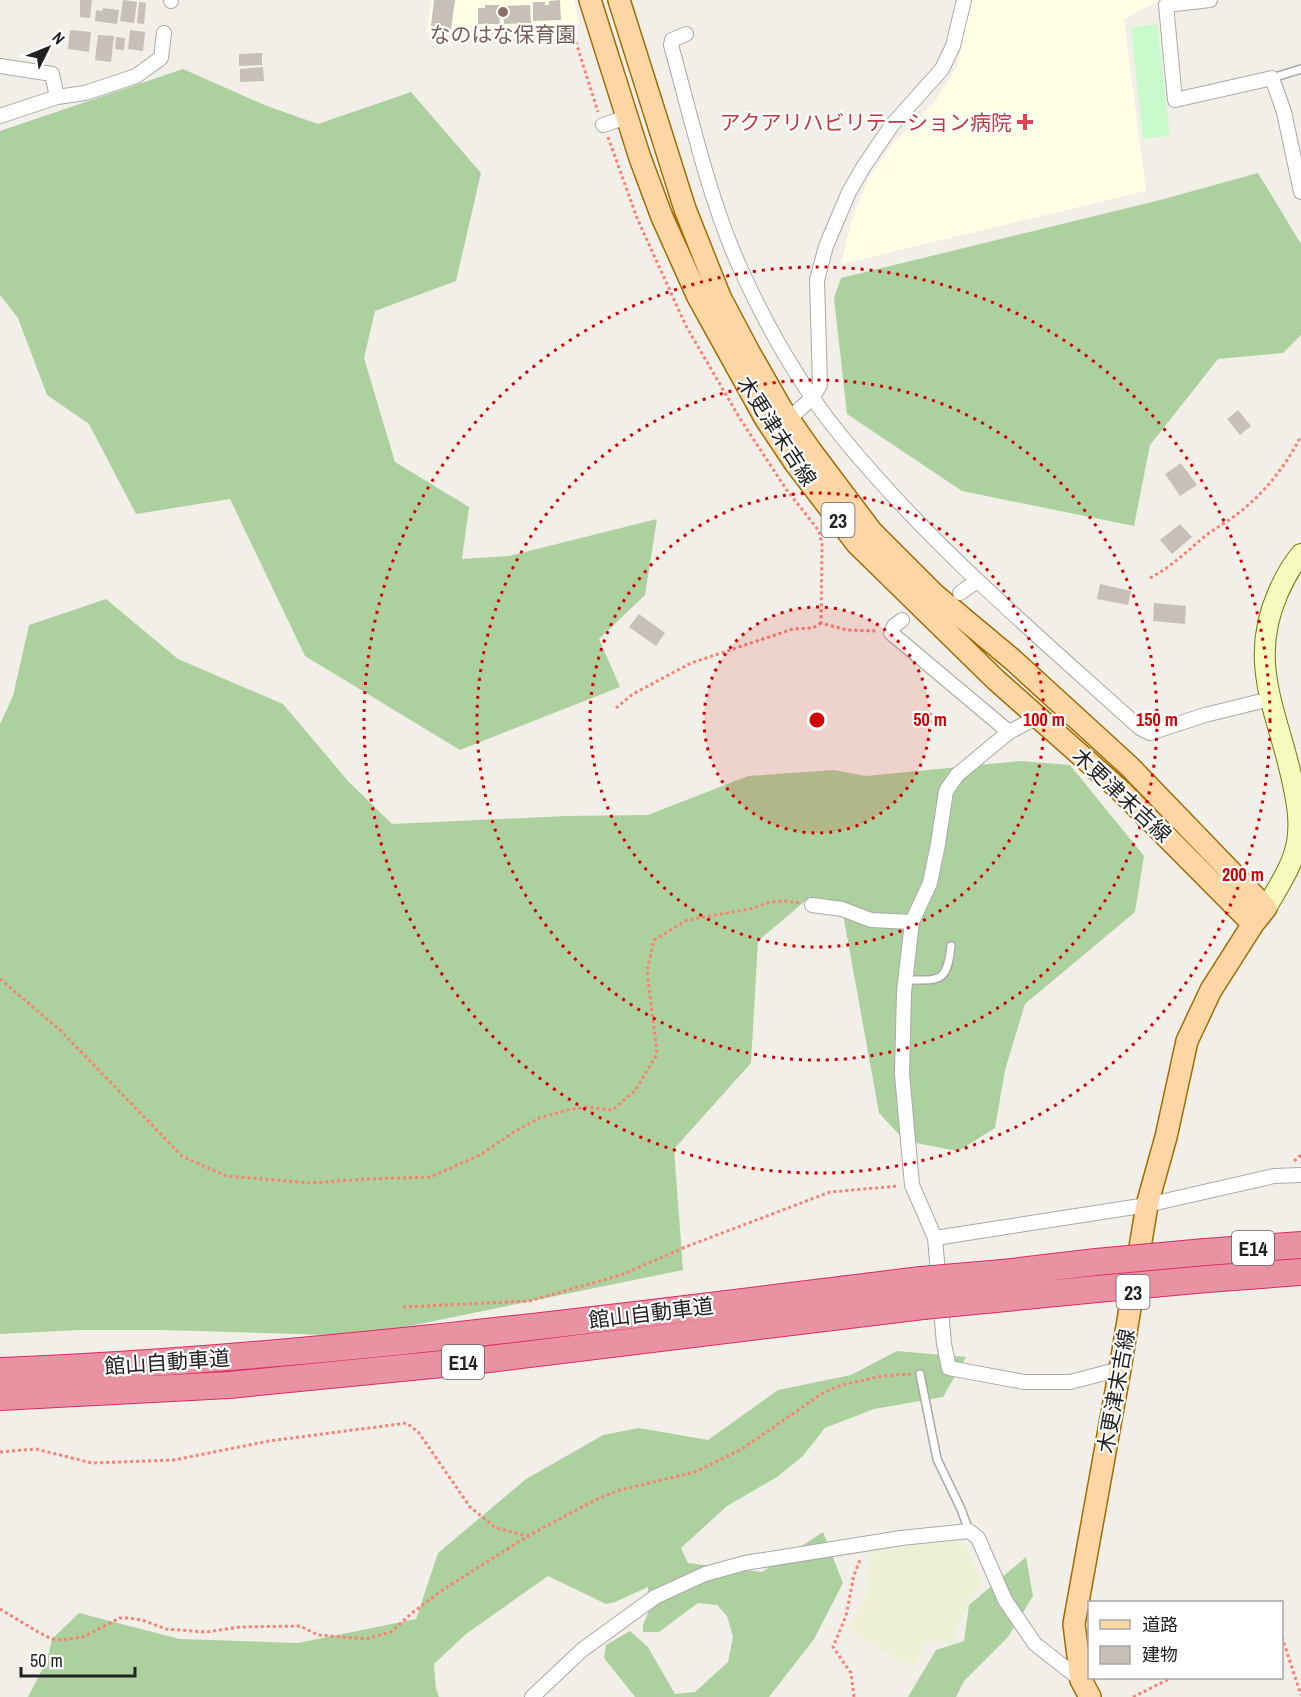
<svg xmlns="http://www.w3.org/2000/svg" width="1301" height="1697" font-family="'Archivo Narrow','Noto Sans JP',sans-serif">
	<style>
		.education { fill: #ffffe5 }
		.farmland { fill: #eef0d5 }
		.forest { fill: #add19e }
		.park { fill: #c8facc }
		.building { fill: #c7bfb8 }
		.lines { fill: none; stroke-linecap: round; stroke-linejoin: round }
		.lane-casing { stroke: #a9a9a9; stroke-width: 10 }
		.street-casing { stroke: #a9a9a9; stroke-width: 16 }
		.secondary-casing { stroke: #707d05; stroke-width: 22 }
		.primary-casing { stroke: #a06b00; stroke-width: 24 }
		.highway-casing { stroke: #dc2a67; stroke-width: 28 }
		.path { stroke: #fa8072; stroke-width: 3; stroke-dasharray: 3 3; stroke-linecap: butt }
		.lane { stroke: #fff; stroke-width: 7 }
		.street { stroke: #fff; stroke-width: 14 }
		.secondary { stroke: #f7fabf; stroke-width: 20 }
		.primary { stroke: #fcd6a4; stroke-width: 21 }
		.highway { stroke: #e892a2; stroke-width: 26 }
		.highway-bridge-casing { stroke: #dc2a67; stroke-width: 28; stroke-linecap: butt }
		.highway-bridge { stroke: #e892a2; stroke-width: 26 }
		.ring { fill: none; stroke: #d40000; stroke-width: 3; stroke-dasharray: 3 6 }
		.education-dot { fill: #8d6e63; stroke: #fff; stroke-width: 2 }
		.health-dot { fill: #e0444e; stroke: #fff; stroke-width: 2 }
		.labels { text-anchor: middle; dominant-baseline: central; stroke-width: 4.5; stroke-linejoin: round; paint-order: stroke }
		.shield { fill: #fff; stroke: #646464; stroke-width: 1.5 }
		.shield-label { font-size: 20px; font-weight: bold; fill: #222 }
		.education-label { font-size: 21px; fill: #785e54; stroke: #fff }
		.health-label { font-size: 21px; fill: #be3a42; stroke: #fff; text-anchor: end }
		.street-label { font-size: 21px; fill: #222; stroke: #fff }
		.centre { fill: #d40000; stroke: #fff; stroke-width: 3 }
		.ring-label { font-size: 18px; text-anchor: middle; font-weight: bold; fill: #d40000; stroke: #fff; stroke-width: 4.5; stroke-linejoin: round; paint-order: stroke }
	</style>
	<rect width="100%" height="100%" fill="#f2efe9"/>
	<path class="education" d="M432,0H574L580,24L426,32Z
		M971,0H1160L1124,19L1146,191L841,264L851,223L868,179L894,142L934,103L957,66Z"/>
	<path class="farmland" d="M954,1535L966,1545L982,1582L964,1614L952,1646L937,1640L925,1643L916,1666L900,1662L847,1628L864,1602L871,1553Z"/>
	<path class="forest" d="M183,69L267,106L318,124L411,92L481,173L456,281L375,311L364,358L395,462L469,507L462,559L509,556L657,519L645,595L599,639L620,687L460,750L305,656L230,499L136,514L89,424L47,395L18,318L0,295V131Z
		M1258,173L1301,244V335L1283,353L1218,359L1150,445L1134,526L962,491L847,414L834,298L841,278L1160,200Z
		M106,599L178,659L283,704L348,781L392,824L566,816L648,815L748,776L834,770L866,776L1020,761L1070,765L1144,856L1135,912L1025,1004L1005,1070L995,1128L958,1151L905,1141L879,1113L843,914L810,897L758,941L751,1063L674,1149L683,1270L361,1336L161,1330H80L0,1334V724L13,696L29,625Z
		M897,1351L966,1357L943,1397L874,1409L825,1428L802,1457L777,1477L727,1506L681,1548L688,1563L762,1572L823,1532L843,1583L814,1639L769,1697H635L604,1658L606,1645L630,1631L648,1647L675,1694L695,1692L728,1662L733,1637L727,1616L717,1605L698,1603L659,1632H643V1625L648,1613V1587L615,1602L606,1604L548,1576L466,1634L434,1664L436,1689L439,1697H28L47,1660L52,1639L79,1613L180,1639L298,1643L416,1619L438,1553L526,1479L603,1435L639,1428L708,1440L778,1390L851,1375Z
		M1026,1557L1033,1596L1008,1637L964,1681L956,1697H908L936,1650L964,1641L969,1605Z"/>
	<path class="park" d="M1157,24L1170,136L1143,139L1131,27Z"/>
	<path class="building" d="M80,0H92L90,18L80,17Z
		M123,0L137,2L134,23L120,21Z
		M434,0H455L451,30L431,26Z
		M560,0L561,20L533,21V2H545V5H549V1Z
		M139,2L146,3L144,24L137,23Z
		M485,5H499L500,24H478V8H485Z
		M530,5L531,23L504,24L503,6Z
		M103,8L119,10L117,24L95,21L96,10L102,11Z
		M70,30L91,32L89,52L68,49Z
		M130,30L145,32L143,51L128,49Z
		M98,35L114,36L111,62L95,60Z
		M116,37L125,38L124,50L115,49Z
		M262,53V65L239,66V54Z
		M263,67L264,81L240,82V69Z
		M1238,410L1251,426L1240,435L1227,419Z
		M1181,463L1197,485L1180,496L1165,474Z
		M1180,524L1192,537L1172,554L1160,540Z
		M1100,584L1131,591L1128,605L1097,599Z
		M1154,603L1186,606L1185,624L1153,621Z
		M639,614L665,633L656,646L629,627Z"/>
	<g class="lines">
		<g class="lane-casing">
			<path id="lane" d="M1272,78L1301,69
				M906,980C940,980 947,983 951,946
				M920,1374L937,1459L961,1509L969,1531"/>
		</g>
		<g class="street-casing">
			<path id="street" d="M1210,0L1166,5L1175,100L1272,78L1284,112L1301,192
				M171,1V0
				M686,34L672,40L671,45C692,121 709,199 741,270C768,329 801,387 842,437C930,545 1037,635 1140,728L1150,733L1205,715L1270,699
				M0,66L52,74L57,97L0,116
				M57,97L85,93L136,76L161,58L164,33
				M603,125L627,117
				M789,419L813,397L820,385L817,280L826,246L849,192L864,166L892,125L942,69L953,46L964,0
				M960,593L977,581
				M902,620L894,626L891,633L1009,732L957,775L946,791L938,844L930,883L912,922L904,992L902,1074L912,1185L935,1238L944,1344L949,1368L1024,1382H1070L1120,1369
				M1009,732L1038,717
				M812,905L842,909L871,920L912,922
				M935,1238L1147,1205L1274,1176L1301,1175
				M532,1697L582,1650L655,1597L705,1574L745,1563L901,1538L969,1531L978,1538L1005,1600L1035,1644L1081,1680"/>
		</g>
		<g class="secondary-casing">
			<path id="secondary" d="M1266,908C1278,887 1293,866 1297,842C1301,820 1296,797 1291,775C1276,709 1248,661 1278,593C1284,579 1291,566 1301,554"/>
		</g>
		<g class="primary-casing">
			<path id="primary" d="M590,0L640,158L662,217L698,297L765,418L795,463L857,544L996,680L1121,791L1253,924
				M619,0L685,209L720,297L749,352L781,408L811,451L872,532L934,594L1013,660L1129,766L1266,908L1253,924L1211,990L1187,1041L1166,1137L1147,1205L1120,1369L1074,1624L1081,1680L1090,1697"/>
		</g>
		<g class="highway-casing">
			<path id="highway" d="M1205,1252L1301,1245
				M1003,1273L1096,1262
				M1207,1279L1301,1272
				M1006,1298L1097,1289
				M0,1371C309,1359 615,1317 921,1280
				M0,1397L229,1385L473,1361L923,1306"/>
		</g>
		<path class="path" d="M574,36L598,112
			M608,137L637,218L686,326L739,417L786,489L819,531L822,544L821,623L847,630L877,631
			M1150,578C1173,566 1189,549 1209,533C1218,527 1228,521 1236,515C1264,494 1285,467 1301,436
			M616,708L633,694L691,663L793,629L813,628L821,623
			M0,979L60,1030L182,1156L226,1176L311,1183L364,1179L430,1177L480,1155L514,1132L539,1118L567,1110L586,1107L612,1110L635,1091L657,1054L647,971L654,940L687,920L750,909L771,902L785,901L800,903
			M1294,1161L1301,1155
			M403,1307L529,1301L621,1275L688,1246L830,1192L898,1186
			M0,1452L36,1449L92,1463L174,1460L269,1441L407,1423L419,1433L470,1507L496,1528L527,1536
			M0,1609L38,1632L52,1639L61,1640L83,1637L120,1618H129L142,1620L166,1629L206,1632L240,1627L300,1626L318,1635L366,1639L391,1632L412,1613L444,1589L528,1536L597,1499L620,1490L695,1472L742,1449L824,1392L842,1385L882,1376L911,1374
			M1282,1637L1301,1695
			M854,1697L851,1673L833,1647L846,1616L854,1575L860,1560
			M1133,1697L1171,1678"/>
		<use href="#lane" class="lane"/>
		<use href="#street" class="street"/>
		<use href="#secondary" class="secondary"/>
		<use href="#primary" class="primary"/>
		<use href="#highway" class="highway"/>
		<g class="highway-bridge-casing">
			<path id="highway-bridge" d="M1096,1262L1205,1252
				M921,1280L1003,1273
				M1097,1289L1207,1279
				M923,1306L1006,1298"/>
		</g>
		<use href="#highway-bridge" class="highway-bridge"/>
	</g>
	<circle cx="817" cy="720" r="113" fill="#d40000" fill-opacity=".12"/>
	<g class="ring">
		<circle cx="817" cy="720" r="113"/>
		<circle cx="817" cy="720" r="227"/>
		<circle cx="817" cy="720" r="340"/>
		<circle cx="817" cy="720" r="453"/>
	</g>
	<circle class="education-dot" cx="503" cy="12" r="6"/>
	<path class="health-dot" d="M1022 113h6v6h6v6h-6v6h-6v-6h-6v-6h6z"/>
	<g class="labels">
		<g class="shield">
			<rect x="821.5" y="503" width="33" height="34" rx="4.5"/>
			<rect x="1232" y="1231" width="42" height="34" rx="4.5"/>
			<rect x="1116.5" y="1275" width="33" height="34" rx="4.5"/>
			<rect x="442" y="1345" width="42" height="34" rx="4.5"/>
		</g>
		<g class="shield-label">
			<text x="838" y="520">23</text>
			<text x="1253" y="1248">E14</text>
			<text x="1133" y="1292">23</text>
			<text x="463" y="1362">E14</text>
		</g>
		<g class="education-label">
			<text x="503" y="34">なのはな保育園</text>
		</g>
		<g class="health-label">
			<text x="1012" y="122">アクアリハビリテーション病院</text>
		</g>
		<g class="street-label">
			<text transform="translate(777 431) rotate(57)">木更津末吉線</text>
			<text transform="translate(1122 795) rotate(43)">木更津末吉線</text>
			<text transform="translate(651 1313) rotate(-7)">館山自動車道</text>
			<text transform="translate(167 1362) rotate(-4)">館山自動車道</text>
			<text transform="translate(1116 1391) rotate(-80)">木更津末吉線</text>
		</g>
	</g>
	<circle cx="817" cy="720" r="9" class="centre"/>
	<g class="ring-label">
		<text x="930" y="726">50 m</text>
		<text x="1044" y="726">100 m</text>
		<text x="1157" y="726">150 m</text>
		<text x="1243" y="881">200 m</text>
	</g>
	<rect x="1088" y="1601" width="195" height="78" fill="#ffffff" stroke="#a7a7a7" stroke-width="1.5"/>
	<rect x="1100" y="1620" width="30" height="9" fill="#fcd6a4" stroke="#a7a7a7" stroke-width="1.5"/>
	<text x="1142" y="1631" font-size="18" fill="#222222">道路</text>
	<rect x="1100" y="1646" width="30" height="18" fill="#c7bfb8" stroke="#a7a7a7" stroke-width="1.5"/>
	<text x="1142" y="1661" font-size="18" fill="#222222">建物</text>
	<g transform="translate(48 48) rotate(47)" stroke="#ffffff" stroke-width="4.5" paint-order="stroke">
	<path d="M0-4.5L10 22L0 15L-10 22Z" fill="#222222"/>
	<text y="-9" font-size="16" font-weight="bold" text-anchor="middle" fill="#222222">N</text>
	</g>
	<path d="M21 1667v9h114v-9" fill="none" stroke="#222222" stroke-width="3"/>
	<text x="30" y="1667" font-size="18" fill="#222222" stroke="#ffffff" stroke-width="4.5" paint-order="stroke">50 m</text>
</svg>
